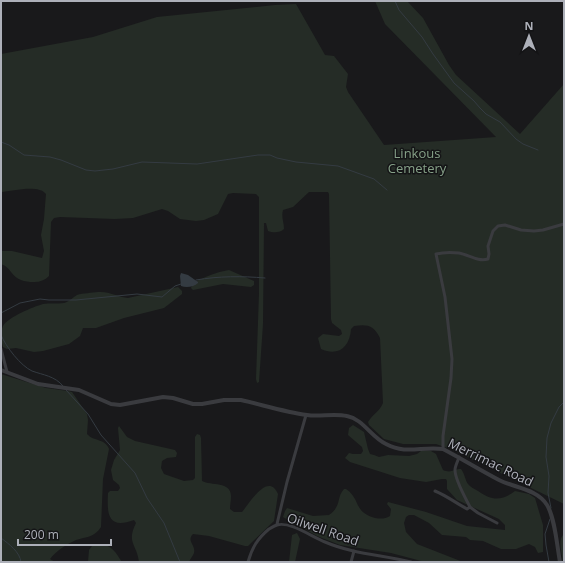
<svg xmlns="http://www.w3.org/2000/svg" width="565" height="563" font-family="'Open Sans',sans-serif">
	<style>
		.green { fill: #252c26 }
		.water { fill: #343b42 }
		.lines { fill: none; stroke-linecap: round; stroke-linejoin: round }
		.stream { stroke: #343b42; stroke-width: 1 }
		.minor { stroke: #3a3b3f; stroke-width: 3 }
		.tertiary { stroke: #3a3b3f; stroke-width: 4 }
		.labels { text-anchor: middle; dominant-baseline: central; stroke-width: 3; stroke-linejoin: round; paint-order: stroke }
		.park-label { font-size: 13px; fill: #86a188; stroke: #141416 }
		.street-label { font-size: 13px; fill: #adb0b9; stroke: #141416 }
	</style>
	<rect width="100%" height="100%" fill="#19191b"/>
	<path class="green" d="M375,1H407L423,18L449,65L456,75L520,134L564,84V504L453,450L436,444H403L384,439L369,425L368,422C373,414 380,411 383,403L380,338C374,325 367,324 354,326L351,329C350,347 338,357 321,349L318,338L323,334L339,336L342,334L341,330L332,323L331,319L329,194L328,192H309L293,207L283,210C281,217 284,222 284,229C280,233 273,233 268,231L266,223H264L263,324L259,382L257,383L256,379L259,293V197L256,194L233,193L228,194L218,214L204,220L196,221L180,219L168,211L162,209L133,218L115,219L60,217L54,218L51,222L49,276C45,280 40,282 34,282C24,282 17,280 11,272C8,268 6,266 1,264V251H12L42,258L44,251L41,235L44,219L46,194C39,184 12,191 1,192V54L93,37L157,17L275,5L296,4L325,55L334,56L348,74L346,87L348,92L384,145L496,137L385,24Z
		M229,270L254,281V285L251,287L223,284L193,290L191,288L193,283C205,277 216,272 229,270Z
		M178,287L182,291V294L164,308L124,318L96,328H83L80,336L69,344L43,351L34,352L16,348L7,349L3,347C1,340 0,333 3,326C8,317 33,307 43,304C50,303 57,304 64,303C69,302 73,297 77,295C83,293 92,293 98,292C109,291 118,297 128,298Z
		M1,374L46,388L68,391L72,392L87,414L88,420L87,434C94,442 105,438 109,449L103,479L101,527C95,537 86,537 76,540C67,544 56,551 50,559L55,562H1Z
		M353,425L364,432L368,449L370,454L374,455L379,457L388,455L409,456L417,454L421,451H431L436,454L443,470C452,474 454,468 461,469C465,474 465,480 468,484C470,487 475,489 478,491C492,501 502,501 515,491L529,494L535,498L543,525V552L538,553L535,547L529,544L516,549H501L483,541L470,540L466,537L442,535L429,523L414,515H409L406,517L404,523L406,532L417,544L463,562H425L391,553L340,545L317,536L283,517L285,511L287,508L313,516L329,515C342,506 336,498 344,489H346C361,499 353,512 375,518C381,519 385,519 390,516L391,509L387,504L388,502L426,512L467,526L505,530V525L499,519L457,500L447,489V481L446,479H442L426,482L400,478L350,462L345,458L349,453L353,454H361L363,451L362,447L348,435L349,428Z
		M119,426L127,437L135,441L175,450L177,453L176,457L167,458L162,461L161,468L164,474L184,481L193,480L195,478V437L197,434L200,435L201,438L202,481C211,486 231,481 231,496C231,501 230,504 230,509L234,512H242C249,504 268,471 278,494L274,521L248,546H245L209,536L193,534C186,541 196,545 194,553C193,556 190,559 189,562H139C137,544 126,543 136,523L134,520C107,530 107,513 108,493L110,491H118L120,488L119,485L113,480L111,470L114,460L120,450L118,428Z
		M297,533L300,539L295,562H289L292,535Z
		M564,534V562H563C562,553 557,540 564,534Z
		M100,544C112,545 116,553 122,562H88L89,550L92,546Z"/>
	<path class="water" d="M181,273L188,275L198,282V283C194,287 186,288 181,286L180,276Z"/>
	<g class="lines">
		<path class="stream" d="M395,1L399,10L422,37L433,54L454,83L474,101L480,108L486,114L500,122L516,139L523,144L538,150
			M1,142L9,145L24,155L50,157L61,160L86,170L95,171L113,169L142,162L197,164L258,155H270L277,158L296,162L338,166L374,179L387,190
			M196,280C219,276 242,276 265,278
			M1,313L20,303L40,299L49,300H76L137,294L162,297L175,286L181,284
			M1,335C6,347 21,366 32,371C43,375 55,376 63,386
			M66,390L88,414L101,435L135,473L147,498L164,523L180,562
			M551,508L548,493L549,476L546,457L547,438L551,423L559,407L564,402
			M1,538C9,544 20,552 21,562
			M549,562L546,545L545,534L550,519"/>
		<path class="minor" d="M1,349L7,372
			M443,449V436L451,378L452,359L445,297L436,254C444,252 451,252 459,253C469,255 478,262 488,259L489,254L488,246L493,231L498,226L505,225L521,230L534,231L543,230L564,224
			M459,457C458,461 455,466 455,470C455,480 465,497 470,507
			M435,491C447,496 456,503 467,509L470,507L478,513L497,523
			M277,524L287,482L306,415
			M248,562C252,548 257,539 269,529C271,528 274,526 277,525C290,521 312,537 325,542C353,554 383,555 411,562
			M351,562L354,551"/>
		<path class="tertiary" d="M1,370L38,384L79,390L111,404L120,405L163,397L173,398L193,404H202L224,400H241C263,405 285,412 307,415C320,417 334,413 347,416C363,419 371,437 386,444C407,455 421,446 443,449C462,459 480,470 499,480C515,488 537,489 547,505C555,518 557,546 560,562"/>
	</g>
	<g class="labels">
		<g class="park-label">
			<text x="417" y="153">Linkous<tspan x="417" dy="15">Cemetery</tspan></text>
		</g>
		<g class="street-label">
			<text transform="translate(491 462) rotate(26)">Merrimac Road</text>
			<text transform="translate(323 529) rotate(19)">Oilwell Road</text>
		</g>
	</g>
	<rect width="565" height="563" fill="none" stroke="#adb0b9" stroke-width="4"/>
	<g transform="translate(529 36)" stroke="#141416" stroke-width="3" paint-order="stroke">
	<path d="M0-3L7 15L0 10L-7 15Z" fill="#adb0b9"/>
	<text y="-6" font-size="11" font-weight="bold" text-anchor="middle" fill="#adb0b9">N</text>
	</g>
	<path d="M18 539v6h93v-6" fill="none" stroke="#adb0b9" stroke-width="2"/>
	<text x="24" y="539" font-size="12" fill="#adb0b9" stroke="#141416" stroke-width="3" paint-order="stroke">200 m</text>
</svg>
